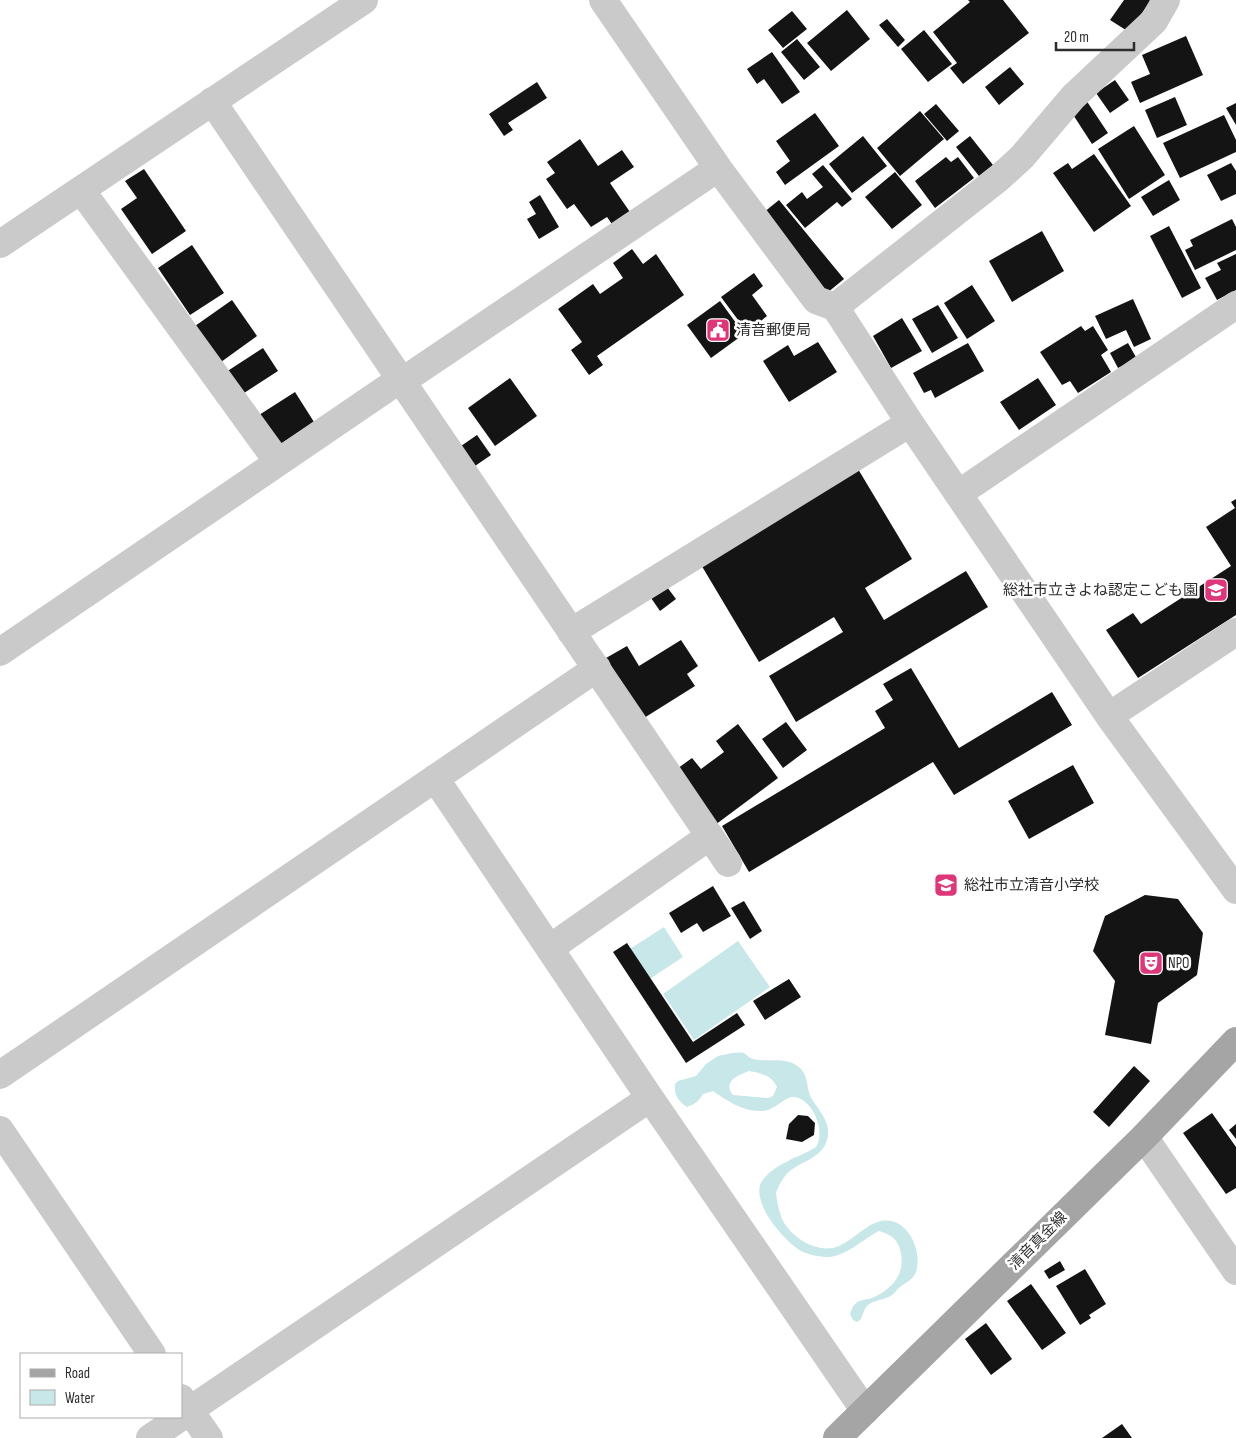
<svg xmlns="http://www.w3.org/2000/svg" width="1236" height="1438" font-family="'Sofia Sans Condensed','Noto Sans JP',sans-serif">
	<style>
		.water { fill: #c8e7e9; fill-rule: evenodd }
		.building { fill: #141414 }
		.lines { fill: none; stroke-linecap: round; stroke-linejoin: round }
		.minor { stroke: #cacaca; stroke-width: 28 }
		.major { stroke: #a5a5a5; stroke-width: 28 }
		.labels { text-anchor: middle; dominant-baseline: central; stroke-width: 5; stroke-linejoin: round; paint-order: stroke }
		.poi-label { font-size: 15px; fill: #2d2d2d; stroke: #fff; text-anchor: start }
		.street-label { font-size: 15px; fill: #2d2d2d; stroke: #fff }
	</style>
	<rect width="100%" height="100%" fill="#fff"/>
	<path class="water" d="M664,927L683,957L645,982L625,952Z
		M738,941L770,987L694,1040L663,994Z
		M732,1053C735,1053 741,1052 744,1053C747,1055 749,1058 753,1059C769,1063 787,1055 801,1069C809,1077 806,1092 813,1101C822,1114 833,1126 826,1143C818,1161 796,1162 785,1176C781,1181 778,1187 776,1193C777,1202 779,1211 782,1219C791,1238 819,1255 839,1246C853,1240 866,1224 881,1221C907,1216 923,1250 916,1272C913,1280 906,1282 900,1287C897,1289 895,1293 892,1295C885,1300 874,1300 868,1305C864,1309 863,1314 861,1319L857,1322L853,1320L850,1314C851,1311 852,1307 855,1304C860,1299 866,1300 872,1298C891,1290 905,1275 901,1254C899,1240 892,1235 879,1231C863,1239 848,1255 829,1257C821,1257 810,1255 803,1252C785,1243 749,1201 762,1181C775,1163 798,1158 816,1147C826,1131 813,1099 794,1097C784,1096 775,1112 759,1111C742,1111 726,1100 713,1091L703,1094C699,1101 695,1104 687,1107C678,1101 674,1095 675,1084L678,1081L696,1076L706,1064L718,1056ZM749,1071C761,1073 772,1076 777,1087L773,1096L768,1098L733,1095C722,1082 738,1075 749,1071Z"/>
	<path class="building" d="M968,0H1003L1029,33L963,84L950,68L957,63L933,32L970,2Z
		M1124,0H1151L1129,32L1110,20Z
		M847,10L870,39L831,71L807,43Z
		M792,11L807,29L783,48L768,30Z
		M887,19L905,40L898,47L879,25Z
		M924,30L952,64L928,82L901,49Z
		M1186,36L1203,75L1140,103L1131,82L1150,74L1142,55Z
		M797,39L820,67L804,80L781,52Z
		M772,52L800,92L782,104L764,79L757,84L747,69Z
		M1010,67L1024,84L999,105L985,87Z
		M1115,80L1129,100L1110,113L1096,93Z
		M537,82L547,98L508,123L513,130L504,136L489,114Z
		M1175,97L1187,125L1157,138L1145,110Z
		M1086,100L1108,133L1092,144L1070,110Z
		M1236,103V125L1226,108Z
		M936,104L959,131L947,141L924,114Z
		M920,111L944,139L900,176L877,148Z
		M815,113L839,146L785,185L776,172L790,161L776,141Z
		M1224,115L1236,140V152L1180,178L1163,143Z
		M1134,126L1165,175L1129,199L1098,149Z
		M863,136L887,166L852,193L829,164Z
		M970,136L993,165L979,176L956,147Z
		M580,139L598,166L622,150L634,167L610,183L632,215L614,227L607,217L591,227L574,204L567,209L546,179L555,173L547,162Z
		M1094,154L1131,206L1094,232L1053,173L1068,163L1072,169Z
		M946,157L951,162L958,157L974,178L935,208L915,181Z
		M1231,163L1236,171V194L1221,201L1207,175Z
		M823,165L852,199L842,207L837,202L805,228L786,205L802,192L807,199L823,187L812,174Z
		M144,169L186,231L152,254L121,209L137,198L125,181Z
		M895,172L922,205L892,229L865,197Z
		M1169,180L1180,200L1153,216L1141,197Z
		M540,195L559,227L539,239L527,219L536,214L529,202Z
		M779,200L844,279L827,293L763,213Z
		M1232,219L1236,227V250L1195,270L1185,250L1193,246L1190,240Z
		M1169,226L1201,288L1182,298L1150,236Z
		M1042,231L1064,271L1012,302L989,261Z
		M192,245L224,293L190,315L158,268Z
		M632,249L643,264L656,254L684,295L597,356L603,365L589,375L571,350L582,342L558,309L593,284L600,294L623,278L613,263Z
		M1236,254V290L1217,300L1205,278L1221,270L1217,263Z
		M754,273L763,286L752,295L767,316L747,332L721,297Z
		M972,285L995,321L967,339L944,303Z
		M1133,299L1151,339L1134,347L1126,330L1106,339L1095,316Z
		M232,300L257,336L221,362L195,326Z
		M720,301L744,334L711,358L687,325Z
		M938,305L958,338L932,353L912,319Z
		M902,318L922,351L891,368L873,336Z
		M1081,326L1085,331L1093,326L1108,350L1101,355L1111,372L1078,393L1070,381L1062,385L1040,352Z
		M818,342L837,372L789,402L763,361L788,345L794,356Z
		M968,343L984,371L935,398L931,390L924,393L913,373Z
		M1128,343L1137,359L1118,368L1110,353Z
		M263,348L278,371L241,395L226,372Z
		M510,378L537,416L495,446L468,408Z
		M1038,378L1056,405L1019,430L1000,402Z
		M295,392L314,422L279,445L259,415Z
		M477,435L491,455L475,466L461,446Z
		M858,469L912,559L865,588L884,620L966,571L988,607L796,722L769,676L843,632L834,617L759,662L700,563Z
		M1236,499V615L1138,678L1106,630L1133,613L1141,624L1231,566L1206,527L1235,508L1231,502Z
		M664,583L676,599L660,611L649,595Z
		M681,640L698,666L687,674L695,686L644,718L606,658L627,646L639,666Z
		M911,668L959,748L1052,692L1072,725L954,795L933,762L749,872L722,826L885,728L875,711L893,700L883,684Z
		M786,722L807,750L783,768L762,739Z
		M738,724L778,778L715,825L674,771L692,758L701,769L724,752L716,741Z
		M1073,765L1094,803L1029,839L1008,801Z
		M713,886L731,916L703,932L697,923L681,933L669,913Z
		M1145,895L1178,899L1203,933L1197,975L1158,1003L1151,1044L1105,1035L1115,981L1093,951L1105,916Z
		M744,901L762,931L750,939L731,908Z
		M627,943L693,1042L737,1013L745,1025L686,1063L613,952Z
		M789,979L801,997L765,1020L753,1001Z
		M1134,1066L1150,1081L1109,1127L1093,1112Z
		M1212,1113L1236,1147V1188L1226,1194L1183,1133Z
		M798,1115L808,1116L815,1123L814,1135L802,1142L786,1139L789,1124Z
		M1236,1124V1139L1229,1130Z
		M1060,1261L1065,1270L1049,1279L1044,1271Z
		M1085,1269L1106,1304L1089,1315L1091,1318L1080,1325L1056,1286Z
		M1031,1284L1066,1333L1042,1350L1007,1301Z
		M986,1323L1012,1359L991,1375L965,1339Z
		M1122,1424L1132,1438H1102Z"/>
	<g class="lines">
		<path class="minor" d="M603,0L718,168L816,300L835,307L910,423L1109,716L1236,890
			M212,101L728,863
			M81,190L278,462
			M0,244L364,0
			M835,307L999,178L1022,157L1073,97L1154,21L1166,0
			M401,382L718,168
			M958,494L1236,305
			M571,632L910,423
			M0,652L399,380
			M1109,716L1236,632
			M435,778L650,1098L865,1411
			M550,948L710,836
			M0,1075L597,668
			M0,1130L152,1354
			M1144,1137L1236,1271
			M181,1398L209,1438
			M181,1416L650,1098
			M150,1438L181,1417"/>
		<path class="major" d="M837,1438L1144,1137L1236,1041"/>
	</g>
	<defs>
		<g id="civic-square" transform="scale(1.25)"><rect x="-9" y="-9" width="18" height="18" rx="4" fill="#dc3779" stroke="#fff"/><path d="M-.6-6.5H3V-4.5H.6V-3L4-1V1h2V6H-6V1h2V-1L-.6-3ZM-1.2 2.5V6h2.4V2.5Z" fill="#fff"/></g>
		<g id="school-square" transform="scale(1.25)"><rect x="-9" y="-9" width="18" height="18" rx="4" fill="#dc3779" stroke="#fff"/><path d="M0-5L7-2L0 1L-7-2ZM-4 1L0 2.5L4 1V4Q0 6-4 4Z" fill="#fff"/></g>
		<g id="theatre-square" transform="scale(1.25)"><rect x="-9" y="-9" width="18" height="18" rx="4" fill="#dc3779" stroke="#fff"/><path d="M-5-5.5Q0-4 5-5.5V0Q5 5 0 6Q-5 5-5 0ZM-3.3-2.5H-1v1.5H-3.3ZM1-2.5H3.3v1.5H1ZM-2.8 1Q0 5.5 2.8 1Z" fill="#fff"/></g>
	</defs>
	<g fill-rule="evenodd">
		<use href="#civic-square" x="718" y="330"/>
		<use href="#school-square" x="1216" y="590"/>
		<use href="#school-square" x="946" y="885"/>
		<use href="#theatre-square" x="1151" y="963"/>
	</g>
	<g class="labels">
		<g class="poi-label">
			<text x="736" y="330">清音郵便局</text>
			<text x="1198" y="590" text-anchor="end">総社市立きよね認定こども園</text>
			<text x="964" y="885">総社市立清音小学校</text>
			<text x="1168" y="963">NPO</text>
		</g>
		<g class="street-label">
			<text transform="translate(1038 1241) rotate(-45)">清音真金線</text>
		</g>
	</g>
	<rect x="20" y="1353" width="162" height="65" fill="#ffffff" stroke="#ababab"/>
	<rect x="30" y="1369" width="25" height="8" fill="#a5a5a5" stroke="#ababab"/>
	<text x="65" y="1378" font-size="15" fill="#2d2d2d">Road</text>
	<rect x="30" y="1390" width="25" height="15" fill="#c8e7e9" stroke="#ababab"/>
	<text x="65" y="1403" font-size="15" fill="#2d2d2d">Water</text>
	<path d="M1056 42v8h78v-8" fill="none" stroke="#2d2d2d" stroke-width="2.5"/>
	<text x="1064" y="42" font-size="15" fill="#2d2d2d" stroke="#ffffff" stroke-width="4" paint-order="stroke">20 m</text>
</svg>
